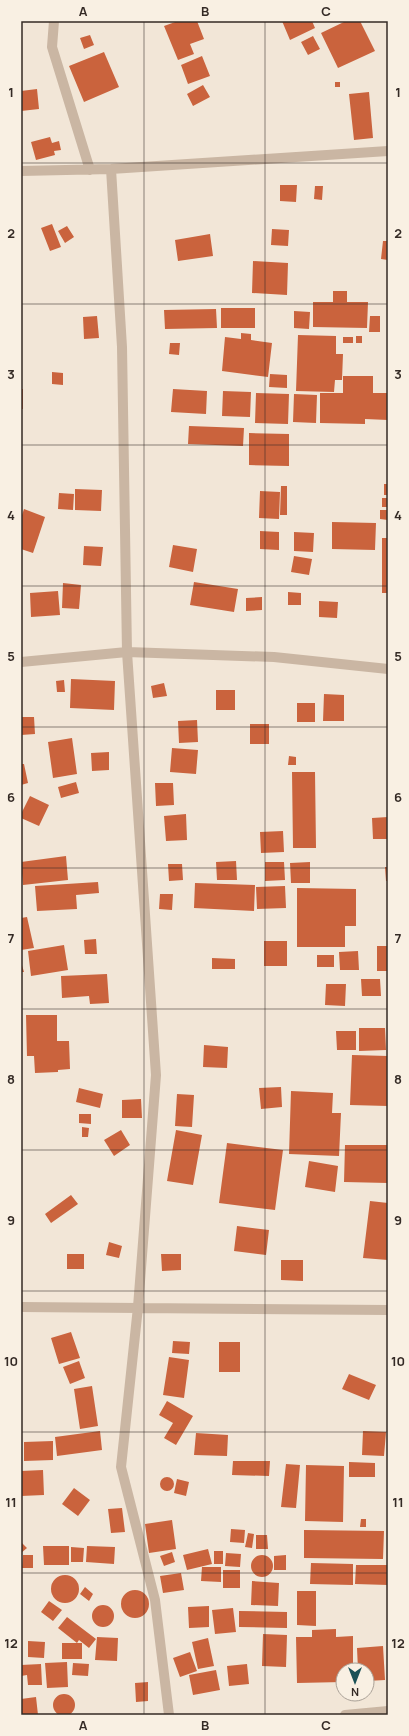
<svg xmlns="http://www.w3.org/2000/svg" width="409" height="1736" font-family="Manrope,sans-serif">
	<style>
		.building { fill: #ca633d }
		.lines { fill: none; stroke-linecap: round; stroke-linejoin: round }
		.minor { stroke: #cab6a3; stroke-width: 10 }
		.grid { fill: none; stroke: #342a25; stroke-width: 1; stroke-opacity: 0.55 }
		.neatline { fill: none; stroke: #342a25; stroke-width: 1.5 }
		.grid-label { font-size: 13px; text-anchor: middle; font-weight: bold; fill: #342a25 }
	</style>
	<rect width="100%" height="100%" fill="#f2e6d7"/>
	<path class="building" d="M178,21H197L204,39L190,44L194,54L178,60L164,26Z
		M282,21H312L315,28L290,40Z
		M346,21H360L375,51L338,68L321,33Z
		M90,35L94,45L84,49L80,38Z
		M313,36L320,49L308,55L301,42Z
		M104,52L119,87L84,102L69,66Z
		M202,56L210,76L188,84L181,65Z
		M335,82H340V87H335Z
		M203,85L210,97L193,106L187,94Z
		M37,89L39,109L21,111V91Z
		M369,92L373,138L354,140L349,94Z
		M50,137L52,143L59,141L61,150L54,151L55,155L36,160L31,142Z
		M280,185H297L296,202L280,201Z
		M315,186H323L322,200L314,199Z
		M52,224L61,247L50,251L41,228Z
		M67,226L74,237L65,243L58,231Z
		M272,229L289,230L288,246L271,245Z
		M210,234L213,256L178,261L175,240Z
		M383,241H388V260L381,259Z
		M253,261L288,263L287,295L252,293Z
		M333,291H347V302H368L367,328L313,327V302H333Z
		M221,308H255V328H221Z
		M216,309L217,328L165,329L164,310Z
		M294,311L310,312L309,329L294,328Z
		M97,316L99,338L84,339L83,317Z
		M370,316H380V332H369Z
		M241,333L251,334V340L272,343L268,377L222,371L225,337L241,339Z
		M298,335L336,336V354H343L342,380H335L334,392L296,391Z
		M356,336H362V343H356Z
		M343,337H353V343H343Z
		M170,343H180L179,355L169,354Z
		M52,372L63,373V385L52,384Z
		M270,374L287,375V388L269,387Z
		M343,376H373V393H388V420L365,419V424L320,423V393H343Z
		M21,389H23V409H21Z
		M173,389L207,391L206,414L171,412Z
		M223,391L251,392L250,417L222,416Z
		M256,393L289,394L288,424L255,423Z
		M294,394L317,395L316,423L293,422Z
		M189,426L244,428L243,446L188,444Z
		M249,433L289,434V466L249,465Z
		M384,484H388V495H384Z
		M281,486H287V515H280Z
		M75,489L102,490L101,511L75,510Z
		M260,491L280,492L279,519L259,518Z
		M59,493L74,494L73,510L58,509Z
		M382,498H388V507H382Z
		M24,509L45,517L33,553L21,549V518Z
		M380,510H388V520L380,519Z
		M332,522L376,523L375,550L332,549Z
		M260,531L279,532V550L260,549Z
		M294,532L314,533L313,552L294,551Z
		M382,538H388V593H382Z
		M173,545L197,549L193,572L169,567Z
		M84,546L103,547L101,566L83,565Z
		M294,556L312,559L309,575L291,572Z
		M194,582L238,589L234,612L190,605Z
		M63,583L81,585L79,609L62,608Z
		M58,591L60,615L31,617L30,593Z
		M288,592L301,593V605H288Z
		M262,597V610L246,611V598Z
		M319,601L338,602L337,618L319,617Z
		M71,679L115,681L114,710L70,708Z
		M64,680L65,692H57L56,681Z
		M164,683L167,696L153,698L151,686Z
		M216,690H235V710H216Z
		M324,694L344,695V721H323Z
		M297,703H315V722H297Z
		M21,717H34L35,734L21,735Z
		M197,720L198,742L179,743L178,721Z
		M250,724H269V744H250Z
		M72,738L77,774L53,778L48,742Z
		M172,748L198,750L196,774L170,772Z
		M109,752V770L92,771L91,753Z
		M289,756L296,757V765H288Z
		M21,764H24L28,783L21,785Z
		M292,772H315L316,848H293Z
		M76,782L79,793L61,798L58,787Z
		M155,783H173L174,805L156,806Z
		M30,796L49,805L39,826L21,818V814Z
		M186,814L187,840L166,841L164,816Z
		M388,817V839H373L372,818Z
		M283,831L284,852L261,853L260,832Z
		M66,856L68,880L23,885L21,862Z
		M236,861L237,880H217L216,862Z
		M265,862H284L285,880L265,881Z
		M310,862V883H291L290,863Z
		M168,864H182L183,880L169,881Z
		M385,867H388V881H386Z
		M98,882L99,893L76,895L77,909L37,911L35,886Z
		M195,883L255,885L254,911L194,908Z
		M285,886L286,908L257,909L256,887Z
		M297,888L356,889V926H345V947H297Z
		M160,894H173L172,910L159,909Z
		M27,917L34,948L21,950V918Z
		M96,939L97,954H85L84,940Z
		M264,941H287V966H264Z
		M64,945L68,970L31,976L28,951Z
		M377,946H388V971H377Z
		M358,951L359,970H340L339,952Z
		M317,955H334V967H317Z
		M212,958L235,959V969H212Z
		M21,962L24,972H21Z
		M107,974L109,1003L90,1004L89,996L62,998L61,976Z
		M361,979H380L381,996H362Z
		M326,984H346L345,1006L325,1005Z
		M26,1015H57V1041H69L70,1069L58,1070V1072L35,1073L34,1056H27Z
		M359,1028H385L386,1050L359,1051Z
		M336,1031H356V1050H337Z
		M204,1045L228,1047L227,1068L203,1067Z
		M352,1055L388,1056V1106L350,1105Z
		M281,1087L282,1107L261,1109L259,1088Z
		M79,1088L103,1094L100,1108L76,1102Z
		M291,1091L333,1093L332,1113H341L339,1156L289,1154Z
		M177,1094L194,1095L192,1127L175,1126Z
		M141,1099L142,1118H122V1100Z
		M79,1114H91V1124L79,1123Z
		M82,1127L89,1128L88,1137H82Z
		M121,1130L130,1145L114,1156L104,1140Z
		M176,1130L202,1135L193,1185L167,1181Z
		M227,1143L283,1150L275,1210L219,1203Z
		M345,1145H388V1183L344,1182Z
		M309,1161L338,1166L335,1192L305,1187Z
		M71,1195L78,1204L51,1223L45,1214Z
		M370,1201L388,1203V1260L363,1258Z
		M237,1226L269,1230L266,1255L234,1251Z
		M109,1242L122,1246L119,1258L106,1255Z
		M67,1254H84V1269H67Z
		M161,1254H181V1270L162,1271Z
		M281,1260H303V1281L281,1280Z
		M71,1332L80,1358L59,1364L51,1338Z
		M173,1341L190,1342L189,1354L172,1353Z
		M219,1342H240V1372H219Z
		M169,1357L189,1360L184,1398L163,1395Z
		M79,1361L85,1378L70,1384L63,1367Z
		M349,1374L376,1385L369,1400L342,1389Z
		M92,1386L98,1426L80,1429L74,1389Z
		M167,1401L193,1416L176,1445L164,1438L173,1423L159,1415Z
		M100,1431L102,1450L57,1456L55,1437Z
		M363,1431L386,1432L384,1456L362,1455Z
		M196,1433L228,1435L227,1456L194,1455Z
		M53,1441V1460L24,1461V1442Z
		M233,1461H270L269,1476L232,1475Z
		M349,1462L375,1463V1477H349Z
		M286,1464L300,1465L296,1508L281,1507Z
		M306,1465L344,1466L343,1522L305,1521Z
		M43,1470L44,1495L21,1496V1471Z
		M160 1484a7 7 0 1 1 14 0a7 7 0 1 1-14 0Z
		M177,1479L189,1482L186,1496L174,1493Z
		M74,1488L90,1500L78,1516L62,1504Z
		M122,1508L125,1532L111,1533L108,1509Z
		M361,1519H366V1527H360Z
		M172,1520L176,1549L149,1553L145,1524Z
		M231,1529L245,1530L244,1543L230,1542Z
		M304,1530L384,1531L383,1559L304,1558Z
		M248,1533L254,1534L252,1548L245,1547Z
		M256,1535H267L268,1549H256Z
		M21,1542L27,1548L21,1553Z
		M43,1546H69V1565H44Z
		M87,1546L115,1547L114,1564L86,1562Z
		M71,1547L84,1548L83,1562H71Z
		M208,1549L212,1564L187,1570L183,1555Z
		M214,1551H223V1564H214Z
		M172,1552L175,1562L164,1566L160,1556Z
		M226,1553L241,1554L240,1567L225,1566Z
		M251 1566a11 11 0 1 1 22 0a11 11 0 1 1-22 0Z
		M23,1555H33V1568H22Z
		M286,1555V1570H274V1556Z
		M311,1563L353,1564V1585L310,1584Z
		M356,1565H388V1585L355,1584Z
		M202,1567H221V1582L201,1581Z
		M223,1570H240V1588H223Z
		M181,1573L184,1590L163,1593L160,1576Z
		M51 1589a14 14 0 1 1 28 0a14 14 0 1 1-28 0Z
		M252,1581L279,1583L278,1606L251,1605Z
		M85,1587L93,1594L89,1601L80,1594Z
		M121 1604a14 14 0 1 1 28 0a14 14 0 1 1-28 0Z
		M297,1591H316V1626L297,1625Z
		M49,1601L62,1610L53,1621L41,1612Z
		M92 1616a11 11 0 1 1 22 0a11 11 0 1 1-22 0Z
		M209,1606V1627L189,1628L188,1607Z
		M233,1608L236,1632L215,1634L212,1610Z
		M239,1611L287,1612V1628L239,1627Z
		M67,1617L96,1639L89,1648L79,1640L77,1643L58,1628Z
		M336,1629V1637L353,1636V1670H343V1682L297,1683L296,1637H312V1630Z
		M263,1634L287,1635L286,1667L262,1666Z
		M97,1637L118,1638L117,1661L95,1660Z
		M208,1638L214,1666L198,1669L192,1642Z
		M28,1641L45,1642L44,1658L28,1657Z
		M62,1643H82V1659H62Z
		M383,1646L385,1680L367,1681V1670H358L357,1648Z
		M190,1652L197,1671L180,1677L173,1658Z
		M67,1662L68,1687L47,1688L45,1663Z
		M73,1663L89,1664L88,1676L72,1675Z
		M41,1664L42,1685H28L27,1675L21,1676V1665Z
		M247,1664L249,1684L229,1686L227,1666Z
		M216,1670L220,1690L193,1695L189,1675Z
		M148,1682V1701L136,1702L135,1683Z
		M53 1705a11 11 0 1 1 22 0a11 11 0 1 1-22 0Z
		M36,1697L38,1715H21V1699Z"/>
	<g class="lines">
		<path class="minor" d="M54,21L52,47L90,170
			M111,169L122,347L127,652L156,1075L138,1307L121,1467L155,1600L169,1715
			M21,171L111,169L388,151
			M21,662L127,652L274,657L388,669
			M21,1307L388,1310
			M345,1715L388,1711"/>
	</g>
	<path class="grid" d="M144,21V1715M265,21V1715M21,163H388M21,304H388M21,445H388M21,586H388M21,727H388M21,868H388M21,1009H388M21,1150H388M21,1291H388M21,1432H388M21,1573H388"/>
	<rect width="409" height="1736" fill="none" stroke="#f9f0e3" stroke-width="44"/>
	<g transform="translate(355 1682) rotate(180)"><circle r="19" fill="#f9f0e3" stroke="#aaa197"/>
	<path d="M0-3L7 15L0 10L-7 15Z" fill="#1a5157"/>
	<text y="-6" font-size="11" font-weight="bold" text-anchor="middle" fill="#342a25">N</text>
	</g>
	<rect x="22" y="22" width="365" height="1692" class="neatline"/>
	<g class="grid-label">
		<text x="83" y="16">A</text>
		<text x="205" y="16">B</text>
		<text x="326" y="16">C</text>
		<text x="11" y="97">1</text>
		<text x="398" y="97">1</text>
		<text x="11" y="238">2</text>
		<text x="398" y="238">2</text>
		<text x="11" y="379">3</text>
		<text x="398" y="379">3</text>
		<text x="11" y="520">4</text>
		<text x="398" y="520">4</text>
		<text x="11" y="661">5</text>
		<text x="398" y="661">5</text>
		<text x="11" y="802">6</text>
		<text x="398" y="802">6</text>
		<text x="11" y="943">7</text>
		<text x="398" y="943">7</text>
		<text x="11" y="1084">8</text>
		<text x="398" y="1084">8</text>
		<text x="11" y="1225">9</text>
		<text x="398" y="1225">9</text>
		<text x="11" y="1366">10</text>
		<text x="398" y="1366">10</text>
		<text x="11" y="1507">11</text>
		<text x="398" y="1507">11</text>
		<text x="11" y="1648">12</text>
		<text x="398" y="1648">12</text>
		<text x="83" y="1730">A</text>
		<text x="205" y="1730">B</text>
		<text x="326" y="1730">C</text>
	</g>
</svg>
